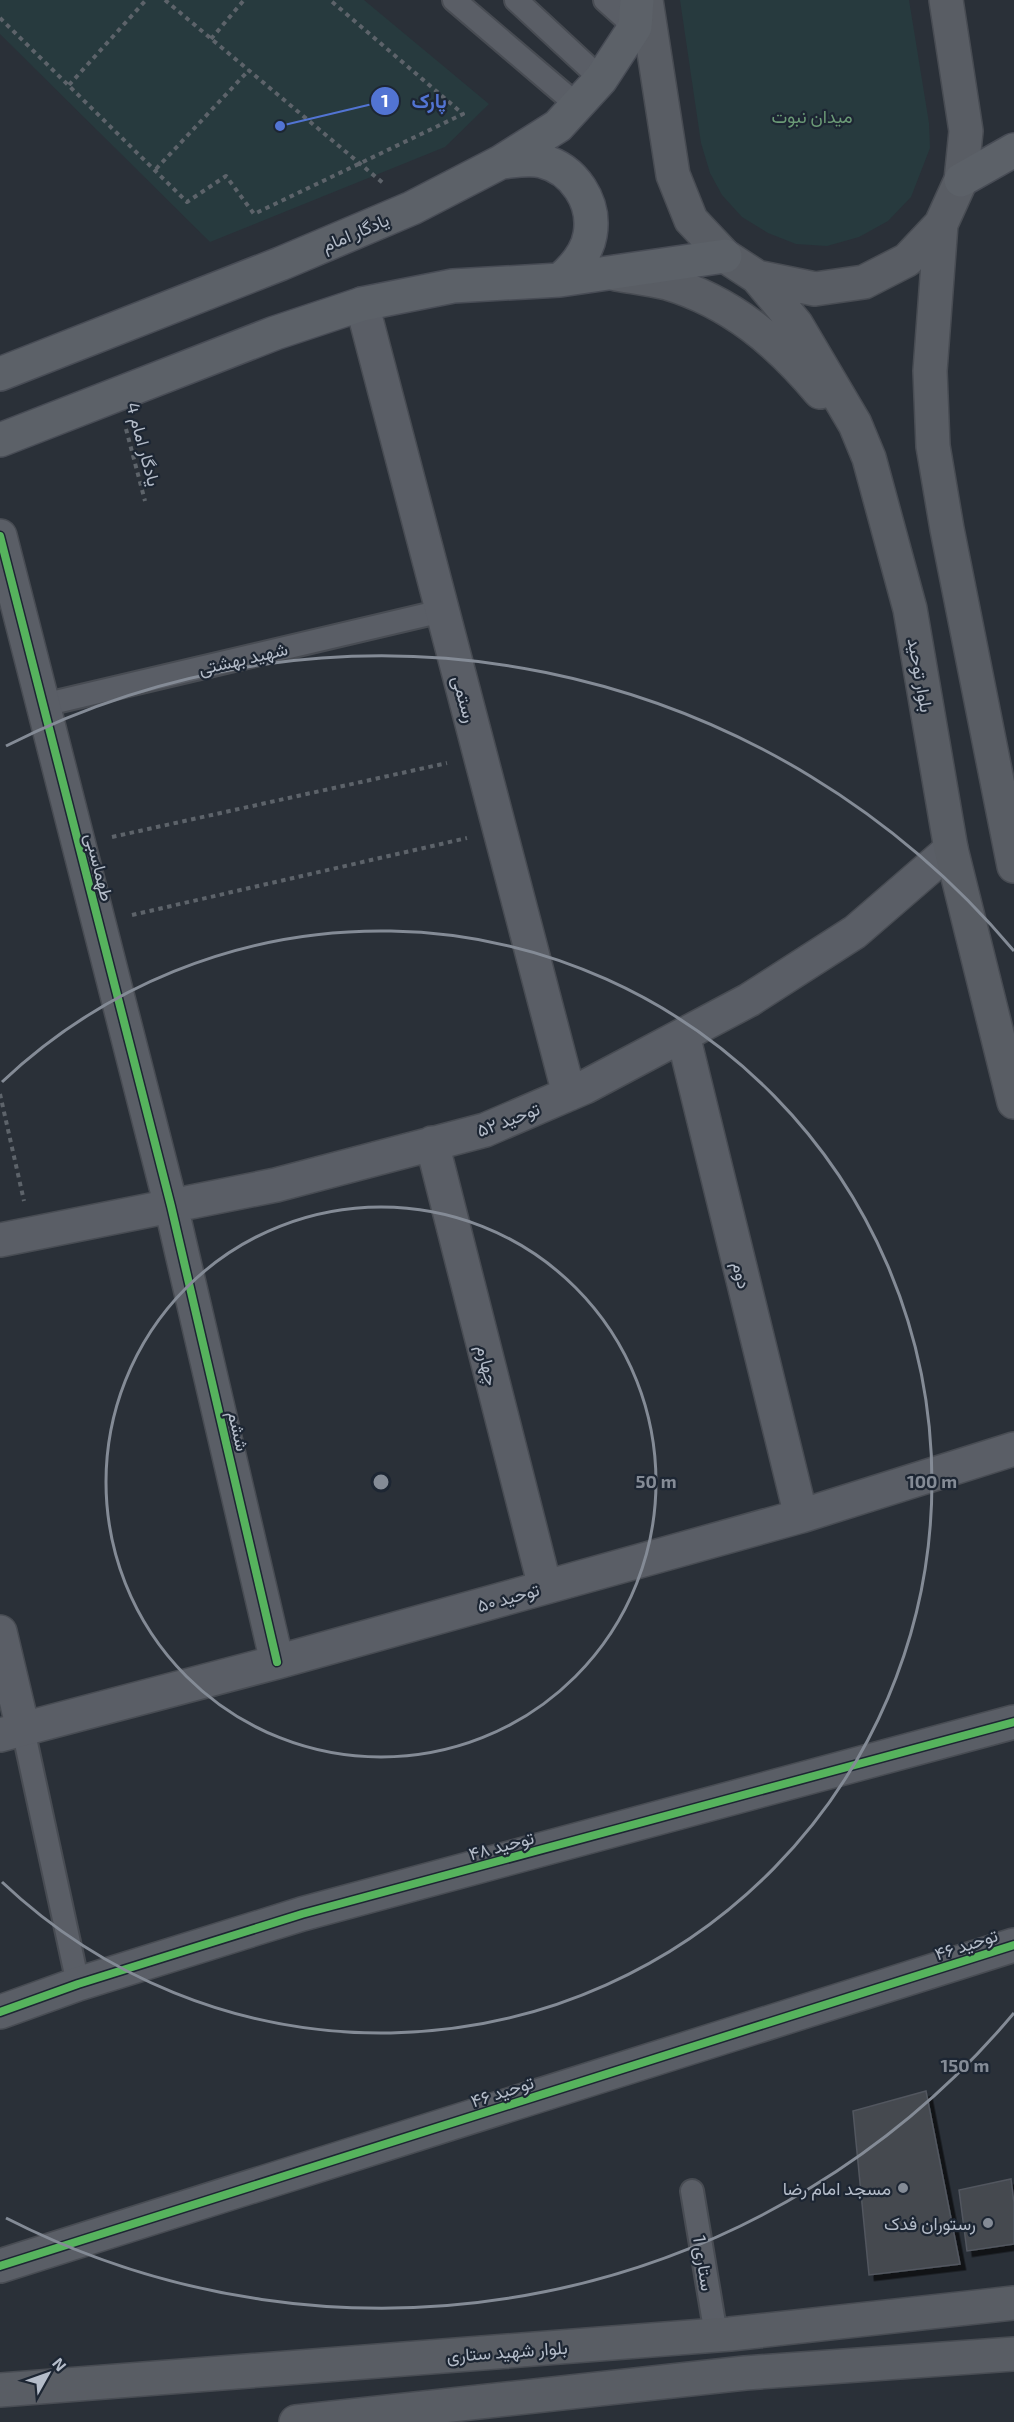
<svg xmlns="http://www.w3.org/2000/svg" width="1014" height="2422" font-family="'Exo 2',Vazirmatn,sans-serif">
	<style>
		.green { fill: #273a3e }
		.building { fill: #444950; stroke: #52575f; stroke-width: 1.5; filter: url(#shadow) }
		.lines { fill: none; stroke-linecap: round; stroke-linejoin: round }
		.service-casing { stroke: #484c53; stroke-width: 26 }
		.minor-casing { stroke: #484c53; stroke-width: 36 }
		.secondary-casing { stroke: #484c53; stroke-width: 36 }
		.primary-casing { stroke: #484c55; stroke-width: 36 }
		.path { stroke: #5d636a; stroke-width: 4; stroke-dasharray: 4.5 4.5; stroke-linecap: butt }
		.service { stroke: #5a5e66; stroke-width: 22 }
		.minor { stroke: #5a5e66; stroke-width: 33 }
		.secondary { stroke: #595d64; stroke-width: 33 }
		.primary { stroke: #5c6168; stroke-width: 33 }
		.cycleway-casing { stroke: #1d2633; stroke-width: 11 }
		.cycleway { stroke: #56b35d; stroke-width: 8 }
		.ring { fill: none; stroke: #848b96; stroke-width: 3 }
		.poi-dot { fill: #848b96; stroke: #1d2633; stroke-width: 2 }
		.labels { text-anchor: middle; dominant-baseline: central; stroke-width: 4.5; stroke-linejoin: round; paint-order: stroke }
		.park-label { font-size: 18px; fill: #6b9a76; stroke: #1d2633 }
		.street-label { font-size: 18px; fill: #b4bcc9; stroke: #1d2633 }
		.poi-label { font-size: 18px; fill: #b4bcc9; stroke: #1d2633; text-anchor: end }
		.centre { fill: #848b96; stroke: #1d2633; stroke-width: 3 }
		.ring-label { font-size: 18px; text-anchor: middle; font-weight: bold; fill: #848b96; stroke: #1d2633; stroke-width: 4.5; stroke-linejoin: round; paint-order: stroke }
		.leader { fill: none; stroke: #5274d3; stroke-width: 2 }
		.callout-dot { fill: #5274d3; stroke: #1d2633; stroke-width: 2 }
		.mark-label { font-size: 18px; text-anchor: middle; font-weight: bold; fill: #fff }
		.callout-label { font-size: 20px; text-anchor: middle; font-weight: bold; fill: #5274d3; stroke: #1d2633; stroke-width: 4.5; stroke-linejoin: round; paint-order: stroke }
	</style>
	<defs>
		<filter id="shadow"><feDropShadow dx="5.5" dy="5.5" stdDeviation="0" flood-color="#0009"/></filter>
	</defs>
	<rect width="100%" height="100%" fill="#2a3038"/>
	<path class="green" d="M0,0H364L489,104L445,147L210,242L0,34Z
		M680,0H909L929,123L930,148L911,197L888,221L859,237L827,246L796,244L768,233L742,217L722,195L710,173L701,143Z"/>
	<path class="building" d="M926,2091L960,2264L869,2275L853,2111Z
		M1011,2179L1014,2203V2244L967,2251L959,2190Z"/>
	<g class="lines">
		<g class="service-casing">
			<path id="service" d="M454,0L577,105
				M516,0L601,79
				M605,0L635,27
				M43,705L442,611
				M23,1729L78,1984
				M692,2191L716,2335"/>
		</g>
		<g class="minor-casing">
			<path id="minor" d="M362,304L569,1094
				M0,536L171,1206L277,1662
				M683,1035L801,1516
				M432,1143L545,1587
				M0,1240L276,1185L485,1130L585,1087L749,1000L855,932L951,849
				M0,1632L23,1729
				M0,1735L277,1662L801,1516L1014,1449
				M0,2012L78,1984L302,1914L1014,1722
				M0,2266L1014,1945"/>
		</g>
		<g class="secondary-casing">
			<path id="secondary" d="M646,0L673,175L691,220L725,256L757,277L815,289L864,282L907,260L941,224L961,180L966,131L946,0
				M941,224L930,371L933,446L947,529L1014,866
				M616,274C633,277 650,279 667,283C731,302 778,342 820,392
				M757,277L796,324L855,424L869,458L910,609L951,849L1014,1102
				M0,2390L730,2334L1014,2303
				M296,2422L745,2373L1014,2354"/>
		</g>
		<g class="primary-casing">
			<path id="primary" d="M501,162C513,161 530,158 542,161C574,169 596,202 590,235C587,253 574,268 560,280
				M961,180L1014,150
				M0,374L280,264L412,208L501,162L558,126L601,79L635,27L637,0
				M0,440L275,333L362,304L453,286L560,280L725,256"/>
		</g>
		<path class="path" d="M165,0L383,183
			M0,18L187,202L226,176L254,214L463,114L330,0
			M211,39L244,0
			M69,85L146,0
			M156,169L249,70
			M126,429L145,501
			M112,837L447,763
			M132,915L467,838
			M0,1094L24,1201"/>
		<use href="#service" class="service"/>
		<use href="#minor" class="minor"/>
		<use href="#secondary" class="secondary"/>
		<use href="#primary" class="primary"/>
		<g class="cycleway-casing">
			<path id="cycleway" d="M0,536L171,1206L277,1662
				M0,2012L78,1984L302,1914L1014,1722
				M0,2266L1014,1945"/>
		</g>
		<use href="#cycleway" class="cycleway"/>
	</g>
	<g class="ring">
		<circle cx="381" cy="1482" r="275"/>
		<path d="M2 1082A551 551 0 1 1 2 1882"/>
		<path d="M1014 2013A826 826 0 0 1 6 2218M6 746A826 826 0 0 1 1014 951"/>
	</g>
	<g class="poi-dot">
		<circle cx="903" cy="2188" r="6"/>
		<circle cx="988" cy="2223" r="6"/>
	</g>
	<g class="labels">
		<g class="park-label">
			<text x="812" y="116">میدان نبوت</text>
		</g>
		<g class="street-label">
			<text transform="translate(355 232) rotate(-23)">یادگار امام</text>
			<text transform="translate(144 444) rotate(75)">یادگار امام 4</text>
			<text transform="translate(243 658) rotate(-13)">شهید بهشتی</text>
			<text transform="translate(921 675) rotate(80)">بلوار توحید</text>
			<text transform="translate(465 699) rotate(75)">رستمی</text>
			<text transform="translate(100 867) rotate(76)">طهماسبی</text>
			<text transform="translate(508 1119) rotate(-21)">توحید ۵۲</text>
			<text transform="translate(742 1275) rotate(76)">دوم</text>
			<text transform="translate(488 1365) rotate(76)">چهارم</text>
			<text transform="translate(239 1431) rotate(77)">ششم</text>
			<text transform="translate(508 1597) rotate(-16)">توحید ۵۰</text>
			<text transform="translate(501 1845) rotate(-15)">توحید ۴۸</text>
			<text transform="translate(966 1944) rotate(-18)">توحید ۴۶</text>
			<text transform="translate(502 2091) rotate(-18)">توحید ۴۶</text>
			<text transform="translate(704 2263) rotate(81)">ستاری 1</text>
			<text transform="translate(507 2351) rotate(-4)">بلوار شهید ستاری</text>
		</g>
		<g class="poi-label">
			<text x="891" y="2188">مسجد امام رضا</text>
			<text x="976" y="2223">رستوران فدک</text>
		</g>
	</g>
	<circle cx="381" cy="1482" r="9" class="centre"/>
	<g class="ring-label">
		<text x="656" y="1488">50 m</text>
		<text x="932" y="1488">100 m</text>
		<text x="965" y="2072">150 m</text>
	</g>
	<path class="leader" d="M280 126L385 101"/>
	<g class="callout-dot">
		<circle cx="280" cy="126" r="6"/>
		<circle cx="385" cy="101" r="15"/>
	</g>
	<g class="mark-label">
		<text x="385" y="107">1</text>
	</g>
	<g class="callout-label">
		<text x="429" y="108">پارک</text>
	</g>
	<g transform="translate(48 2374) rotate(50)" stroke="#1d2633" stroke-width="4.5" paint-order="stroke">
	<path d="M0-4.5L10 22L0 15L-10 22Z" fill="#b4bcc9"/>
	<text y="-9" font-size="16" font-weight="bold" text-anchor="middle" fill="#b4bcc9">N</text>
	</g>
</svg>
